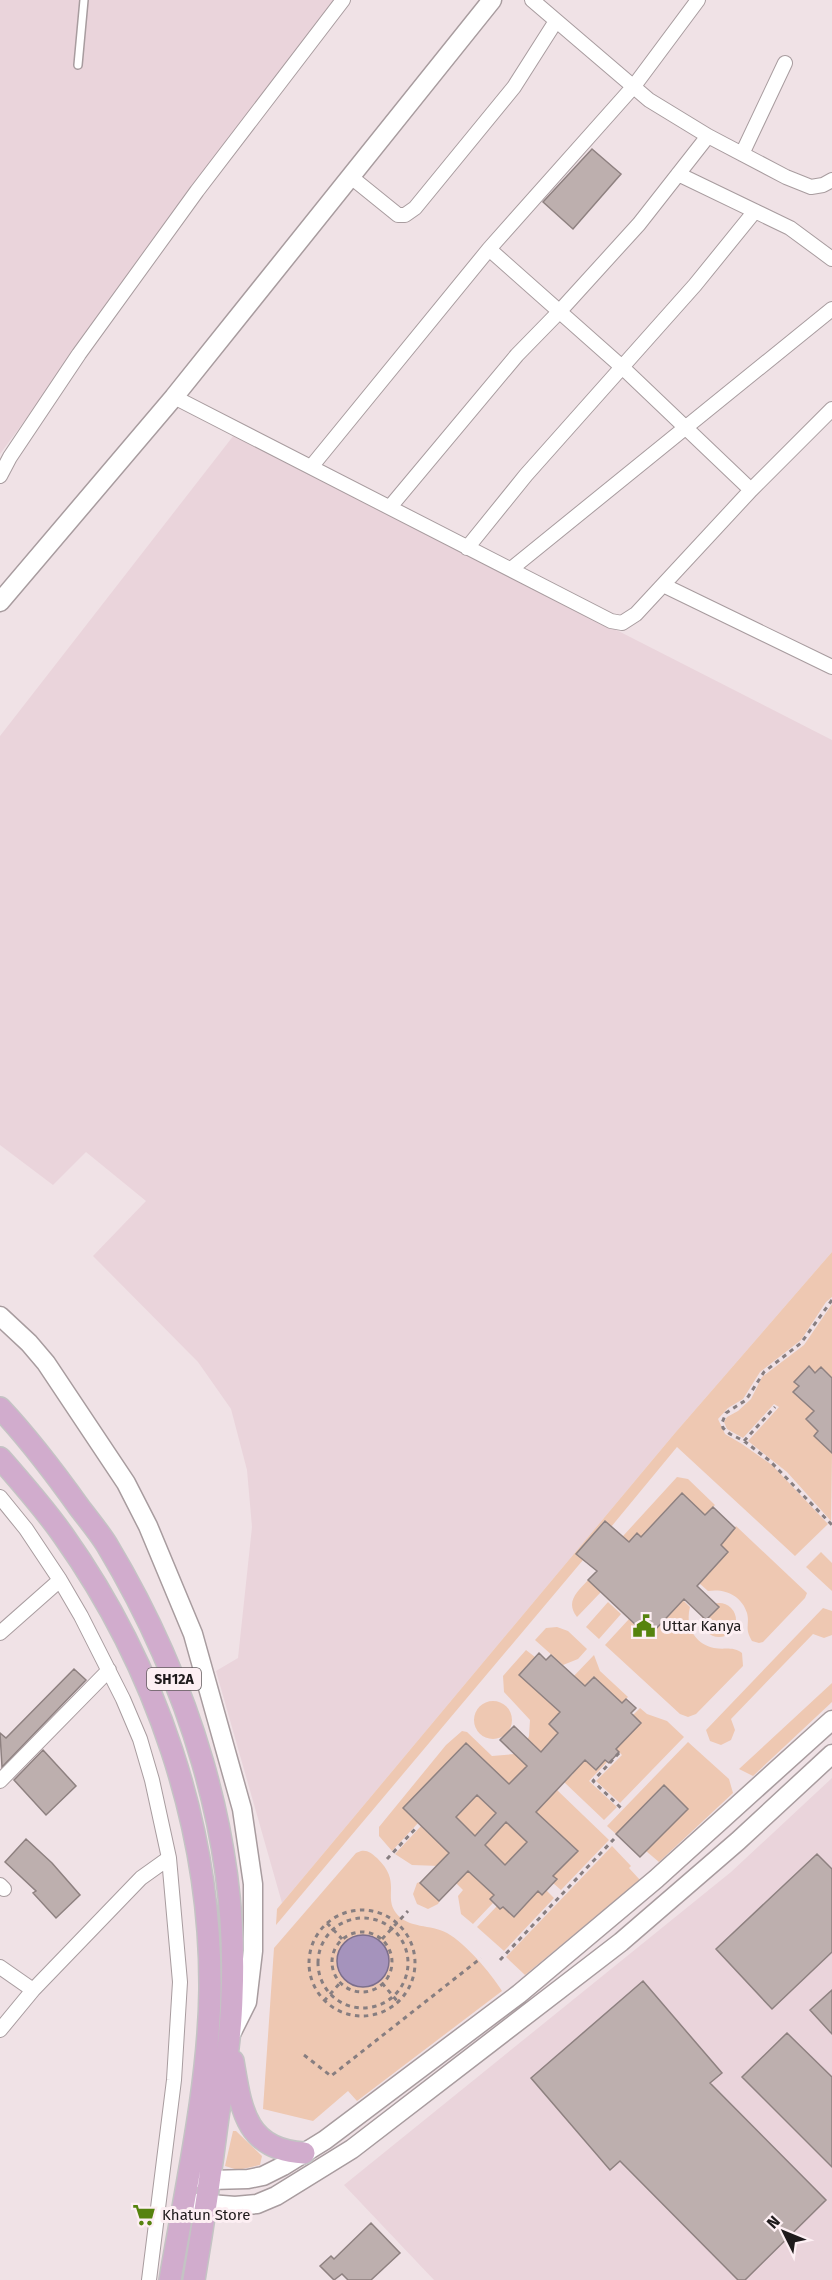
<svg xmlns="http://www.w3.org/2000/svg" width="832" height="2280" font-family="'Fira Sans',sans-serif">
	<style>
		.built { fill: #ead4db }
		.green { fill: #eec8b2 }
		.water { fill: #a593bc; stroke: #7c6f8c; stroke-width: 1.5 }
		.building { fill: #bdafae; stroke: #8e8180; stroke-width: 1.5; fill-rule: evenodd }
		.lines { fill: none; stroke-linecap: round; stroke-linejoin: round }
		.lane-casing { stroke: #a89c9f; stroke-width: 10 }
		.street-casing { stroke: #a89c9f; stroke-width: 16 }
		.secondary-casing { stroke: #a89c9f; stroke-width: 21 }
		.primary-casing { stroke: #c4c3c4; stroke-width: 24 }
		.path { stroke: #877e80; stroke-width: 3; stroke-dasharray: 4.5 4.5; stroke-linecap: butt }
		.lane { stroke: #fff; stroke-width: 7 }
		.street { stroke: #fff; stroke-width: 14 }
		.secondary { stroke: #fff; stroke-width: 18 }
		.primary { stroke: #d1accd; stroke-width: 21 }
		.labels { text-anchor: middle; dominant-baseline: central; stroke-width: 6; stroke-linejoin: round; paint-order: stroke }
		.shield { fill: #fdeff3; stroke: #615a5c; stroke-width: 1.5 }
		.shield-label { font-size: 14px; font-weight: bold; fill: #1e1a1b }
		.poi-label { font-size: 15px; fill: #1e1a1b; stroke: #fdeff3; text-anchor: start }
	</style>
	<rect width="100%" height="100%" fill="#f0e2e6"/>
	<path class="built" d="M0,0H336L0,454Z
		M234,435L832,740V1252L675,1433L282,1903L216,1671L238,1658L252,1527L247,1470L231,1409L198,1362L93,1256L146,1201L86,1152L53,1185L0,1145V736Z
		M832,1778V2280H434L344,2185L731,1872Z"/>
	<path class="green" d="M832,1252V1297L826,1302L801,1340L760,1372L743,1399L728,1408L718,1419L725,1434L742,1444L772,1465L828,1524L795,1556L677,1447L611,1527L604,1521L577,1554L583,1560L276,1925L277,1909L675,1433Z
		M832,1304V1378L815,1373L808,1366L794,1382L799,1386L793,1392L814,1411L818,1431L814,1436L832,1453L831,1521L787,1472L748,1441L779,1407L774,1404L743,1438L727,1429L724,1422L727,1417L738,1411L751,1399L762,1377L804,1345Z
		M677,1477L688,1479L715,1505L705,1515L682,1494L641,1537L637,1533L619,1553L613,1547Z
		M736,1526L807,1593L805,1598L763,1642L759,1643L752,1641C744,1628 750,1625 747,1613C742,1596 725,1588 708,1591L699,1583L728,1552L721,1545Z
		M821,1552L832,1563V1591L806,1567Z
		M588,1580L601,1592L577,1617C565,1602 577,1592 588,1580Z
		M683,1600L690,1607C685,1625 694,1644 714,1648C725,1650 732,1646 742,1653L743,1666L696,1714L688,1717L680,1714L605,1645L629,1619L638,1628L645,1621L655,1630Z
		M608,1602L621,1614L599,1639L586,1627Z
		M702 1620a17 17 0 1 1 34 0a17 17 0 1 1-34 0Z
		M823,1608L832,1611V1635L824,1638L813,1634L731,1719L735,1730L731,1740L721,1745L710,1741L706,1730Z
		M557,1627L568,1631L587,1649L578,1659L563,1665L535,1640L546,1628Z
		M526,1650L535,1657L519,1675L549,1702L594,1655L600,1671L628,1697L622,1703L593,1677L549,1724L565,1739L538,1755L526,1743L529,1736L530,1720L504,1692L503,1676Z
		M832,1683V1702L753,1776L739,1769Z
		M474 1720a19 19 0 1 1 38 0a19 19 0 1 1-38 0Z
		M640,1708L647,1714L667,1721L684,1737L620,1803L596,1781L622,1755L616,1749L641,1723L633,1715Z
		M462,1731L467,1732L492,1756L515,1754L527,1766L520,1773L513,1792L497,1773L466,1743L403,1808L418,1823L392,1851L379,1836V1827L446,1745Z
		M688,1742L729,1779L733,1793L659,1862L646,1851L688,1809L616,1834L607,1826Z
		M578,1753L595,1770L605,1760L607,1762L589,1781L617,1807L604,1820L564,1782L573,1774L565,1766Z
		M557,1790L609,1840L561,1890L553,1883V1876L577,1851L529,1807L541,1794L547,1800Z
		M477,1795L496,1813L475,1836L456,1817Z
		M506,1822L527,1842L505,1865L485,1845Z
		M421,1826L451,1854L440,1866L412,1865L395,1854Z
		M612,1846L631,1866L629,1868L640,1880L525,1975L506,1957Z
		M361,1851C368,1850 371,1853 377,1858C402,1882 383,1895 396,1913C408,1929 431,1924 447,1933C466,1944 490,1972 502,1991L357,2101L348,2091L313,2121L263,2109L274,1948L356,1853Z
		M468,1871L494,1895L490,1899L493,1903L473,1924L461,1914L458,1896L463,1890L456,1883Z
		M428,1879L443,1894L438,1904L428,1909L417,1904L413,1894L417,1883Z
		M546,1890L554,1898L504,1951L477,1927L497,1906L500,1909L503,1907L514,1917L538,1891Z
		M233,2131H236L262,2156L260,2165L238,2170L225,2166Z"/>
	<path class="water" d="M337 1961a26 26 0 1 1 52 0a26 26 0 1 1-52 0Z"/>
	<path class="building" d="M592,149L621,174L573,229L543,202Z
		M809,1366L815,1373L821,1367L832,1378V1453L814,1436L818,1431L806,1419L814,1411L793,1392L799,1386L794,1382Z
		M682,1493L705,1515L713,1507L735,1528L721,1545L728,1552L697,1586L719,1607L706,1620L684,1599L655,1630L645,1621L639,1628L588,1580L597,1571L576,1554L605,1521L629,1542L637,1533L641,1537Z
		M539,1653L546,1660L551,1655L585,1686L594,1677L622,1703L626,1699L636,1708L631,1713L641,1723L616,1749L619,1752L609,1763L605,1760L596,1770L585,1760L536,1812L578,1851L553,1876L557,1879L542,1895L538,1891L514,1917L503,1907L500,1909L490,1899L494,1895L468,1871L439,1901L420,1883L449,1853L403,1808L466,1743L509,1784L527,1766L500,1740L514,1726L541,1752L558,1733L549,1724L560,1712L519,1675ZM477,1795L496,1813L475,1836L456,1817ZM506,1822L527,1842L505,1865L485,1845Z
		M74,1669L86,1680L2,1767L0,1733L6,1738Z
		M43,1750L76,1786L46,1815L14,1780Z
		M664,1785L688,1809L640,1857L616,1834Z
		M26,1839L52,1863L80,1895L56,1918L33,1893L36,1891L5,1862Z
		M817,1854L832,1869V1952L772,2009L716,1949Z
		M643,1981L722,2073L710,2083L826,2200L745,2280H738L620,2161L610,2170L531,2078Z
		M832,1990V2034L810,2010Z
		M787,2033L832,2077V2167L742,2077Z
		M371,2223L400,2253L371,2280H348L342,2274L334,2280L320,2266L331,2256L334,2259Z"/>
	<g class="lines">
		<g class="lane-casing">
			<path id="lane" d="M78,65L84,0"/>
		</g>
		<g class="street-casing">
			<path id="street" d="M532,0L649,100L708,136L786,177L811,187L823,185L832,180
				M742,154L785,63
				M678,174L790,228L832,259
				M351,177L398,215H405L415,208L514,87L556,21
				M489,249L622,367L751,490
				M174,397L611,621L622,623L636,614L751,490L832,409
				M311,467L489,249L634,86L698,0
				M0,476L10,457L79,354L197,191L343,0
				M390,507L517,355L559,312L639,224L708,136
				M467,548L526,475L695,285L755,211
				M511,569L832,309
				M663,585L832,667
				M0,1497L26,1529L60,1580L81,1616L123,1699L140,1739L152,1780L169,1858L180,1982L174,2080L149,2280
				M0,1633L60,1580
				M0,1781L109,1670
				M0,1885L4,1889
				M0,1967L33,1990
				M0,2030L33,1990L141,1878L169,1858"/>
		</g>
		<g class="secondary-casing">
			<path id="secondary" d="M0,602L174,397L492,0
				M0,1316L29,1343L46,1363L126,1483L148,1526L193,1634L242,1809L253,1884V1951L247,2002L232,2032
				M188,2176L210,2180L248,2179L263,2176L283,2166L325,2140L519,1994L656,1879L832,1720
				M184,2202L235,2206L257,2204L276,2196L352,2149L621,1942L738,1841L832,1754"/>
		</g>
		<g class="primary-casing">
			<path id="primary" d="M0,1408C29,1439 54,1472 79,1507C88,1519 99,1532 107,1545C188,1680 239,1838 232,1996C231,2037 224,2077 218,2117C211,2172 203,2226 194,2280
				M0,1458C22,1483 44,1508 63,1535C156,1666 211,1827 210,1989C209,2084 186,2186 170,2280
				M233,2061C241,2108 245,2150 304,2153"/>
		</g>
		<path class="path" d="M832,1300L801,1343L764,1372L746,1400L726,1413L722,1423L723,1428L730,1434L744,1441L770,1461L832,1525
			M744,1441L775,1407
			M619,1753L593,1781L621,1808
			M387,1859L416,1828
			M309 1963a53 53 0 1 1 106 0a53 53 0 1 1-106 0Z
			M318 1963a45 45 0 1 1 90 0a45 45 0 1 1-90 0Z
			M327,1923L342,1939
			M332 1962a30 30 0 1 1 60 0a30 30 0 1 1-60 0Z
			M382,1939L408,1911
			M500,1960L614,1839
			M382,1983L398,2002
			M324,2001L340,1983
			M304,2055L331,2076L481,1958"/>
		<use href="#lane" class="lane"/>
		<use href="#street" class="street"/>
		<use href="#secondary" class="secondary"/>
		<use href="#primary" class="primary"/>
	</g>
	<defs>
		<g id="civic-bare" transform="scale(1.8)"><path d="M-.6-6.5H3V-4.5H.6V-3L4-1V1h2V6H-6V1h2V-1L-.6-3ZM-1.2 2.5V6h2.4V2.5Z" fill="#56830e" stroke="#fdeff3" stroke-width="2.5" paint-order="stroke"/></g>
		<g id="supermarket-bare" transform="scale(1.8)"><path d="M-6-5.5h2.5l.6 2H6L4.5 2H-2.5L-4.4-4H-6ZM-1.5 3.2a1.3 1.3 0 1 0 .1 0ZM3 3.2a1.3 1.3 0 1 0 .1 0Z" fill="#56830e" stroke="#fdeff3" stroke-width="2.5" paint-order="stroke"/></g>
	</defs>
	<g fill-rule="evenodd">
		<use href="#civic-bare" x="644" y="1626"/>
		<use href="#supermarket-bare" x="144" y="2215"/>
	</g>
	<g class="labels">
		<rect class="shield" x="147" y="1668" width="54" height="22" rx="4.5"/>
		<g class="shield-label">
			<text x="174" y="1679">SH12A</text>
		</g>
		<g class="poi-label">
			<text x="662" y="1626">Uttar Kanya</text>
			<text x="162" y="2215">Khatun Store</text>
		</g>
	</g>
	<g transform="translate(784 2232) rotate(313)" stroke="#fdeff3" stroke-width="4.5" paint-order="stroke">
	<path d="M0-4.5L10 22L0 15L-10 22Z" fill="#1e1a1b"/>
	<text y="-9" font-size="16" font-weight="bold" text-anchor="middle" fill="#1e1a1b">N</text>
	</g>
</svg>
